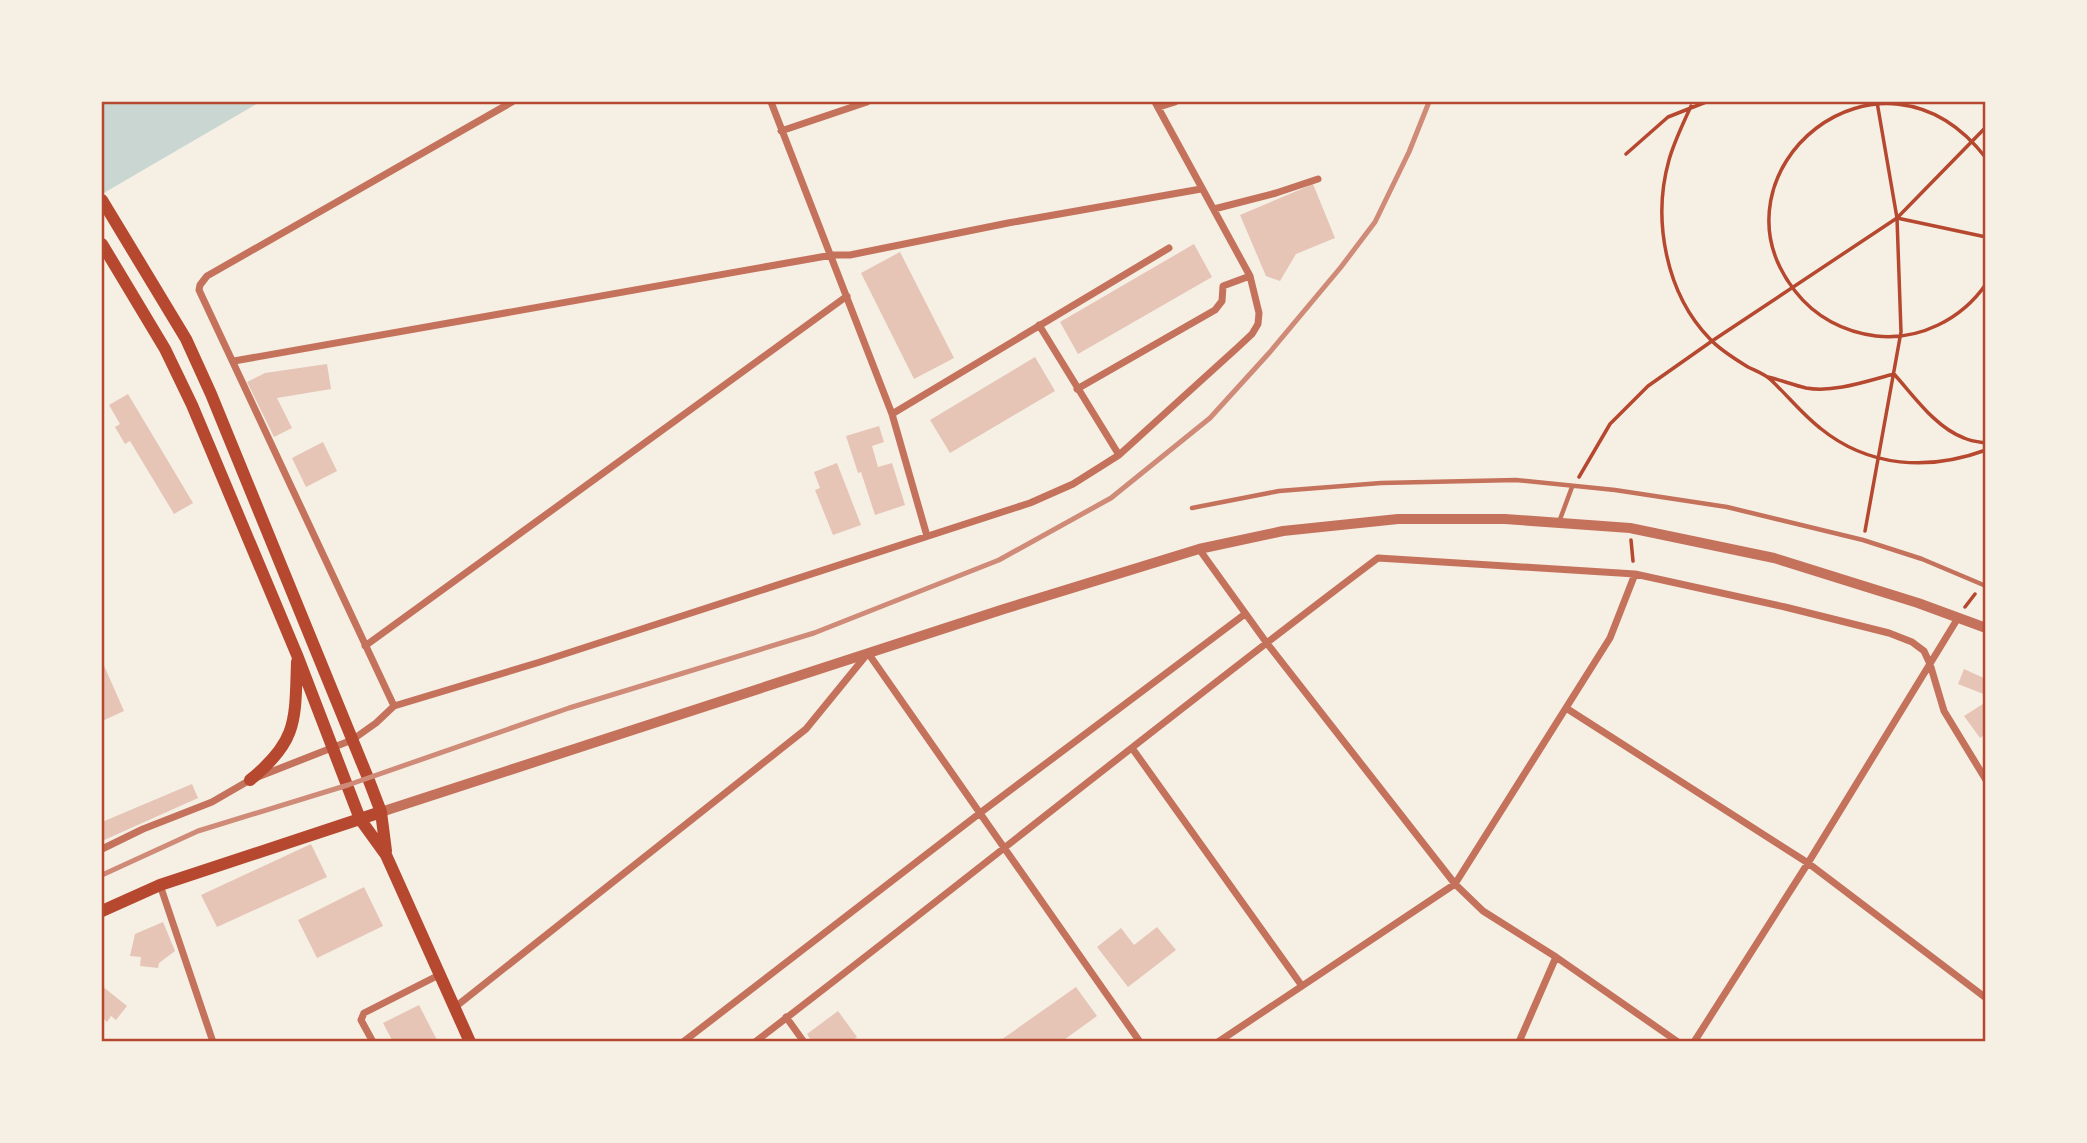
<svg xmlns="http://www.w3.org/2000/svg" width="2087" height="1143" font-family="'Alegreya Sans',sans-serif">
	<style>
		.water { fill: #c9d6d2 }
		.building { fill: #e6c5b7 }
		.lines { fill: none; stroke-linecap: round; stroke-linejoin: round }
		.path { stroke: #b5482f; stroke-width: 3.5 }
		.service { stroke: #c5725c; stroke-width: 4.5 }
		.minor { stroke: #c5725c; stroke-width: 7 }
		.tertiary { stroke: #c5725c; stroke-width: 10 }
		.secondary { stroke: #b5482f; stroke-width: 12 }
		.rail { stroke: #cf8b77; stroke-width: 5 }
		.neatline { fill: none; stroke: #b5482f; stroke-width: 2.5 }
	</style>
	<rect width="100%" height="100%" fill="#f6efe4"/>
	<path class="water" d="M102,102H260L102,194Z"/>
	<path class="building" d="M1313,184L1335,238L1296,254L1280,281L1266,276L1240,215Z
		M1194,244L1212,277L1078,354L1060,322Z
		M900,252L954,358L914,379L861,273Z
		M1035,357L1055,391L950,453L930,420Z
		M327,364L331,389L277,398L292,428L274,437L247,382L265,373Z
		M128,394L193,503L174,514L130,441L125,444L115,427L120,424L109,405Z
		M879,426L884,442L872,446L878,467L892,463L905,505L875,515L861,472L858,473L846,436Z
		M323,442L337,471L306,487L292,458Z
		M837,463L861,525L833,535L815,490L820,488L814,472Z
		M102,661L124,711L102,721Z
		M1964,669L1986,679V695L1958,684Z
		M1986,702V734L1980,738L1964,716Z
		M192,784L198,798L102,841V822Z
		M311,844L327,877L217,927L201,895Z
		M364,887L383,926L317,958L298,920Z
		M163,922L175,951L159,963L158,968L140,966L141,957L130,956L135,934Z
		M1157,927L1176,950L1128,987L1097,947L1121,928L1134,945Z
		M102,986L127,1006L116,1020L111,1016L107,1022L102,1017Z
		M1076,987L1097,1016L1061,1042H998Z
		M419,1005L438,1042H393L383,1023Z
		M838,1011L857,1037L851,1042H812L807,1034Z"/>
	<g class="lines">
		<path class="path" d="M1691,106C1683,124 1674,142 1669,160C1652,220 1666,294 1710,339C1720,350 1735,359 1748,367C1756,371 1765,374 1771,380C1788,396 1802,414 1820,428C1869,468 1929,471 1986,450
			M1626,154L1668,117L1706,102
			M1986,158C1880,21 1702,172 1795,291C1815,317 1844,332 1876,336C1919,341 1962,319 1986,284
			M1897,218L1986,237
			M1768,377C1781,380 1793,385 1806,388C1834,393 1867,381 1894,374C1914,396 1935,427 1964,438C1970,441 1979,442 1986,443
			M1579,477L1610,424L1648,386L1712,341L1897,218L1877,102
			M1865,531L1901,332L1897,218L1986,127
			M1631,540L1633,561
			M1965,607L1975,594"/>
		<path class="service" d="M1192,508L1279,491L1381,483L1516,480L1615,490L1727,507L1863,540L1922,559L1986,586
			M1559,522L1572,487"/>
		<path class="minor" d="M771,102L892,414L927,536
			M1159,107L1175,102
			M781,131L867,102
			M1214,209L1276,193L1318,179
			M1039,325L1119,455
			M234,361L832,255H850L1008,223L1201,189
			M1077,389L1215,310L1222,301L1223,286L1250,276
			M892,414L1169,248
			M1199,549L1266,642L1455,884L1483,911L1556,957L1678,1042
			M365,646L847,296
			M394,706L199,290L200,285L207,276L512,102
			M1566,708L1808,863L1986,998
			M1132,748L1302,986
			M102,849L143,829L212,802L250,780L352,740L376,723L394,706L540,662L1030,503L1073,484L1119,455L1237,348L1252,334L1258,324L1259,313L1250,276L1155,102
			M160,885L213,1042
			M454,1008L806,729L868,653L1140,1042
			M786,1017L804,1042
			M373,1042L361,1020L364,1013L439,975
			M683,1042L980,813L1245,614
			M755,1042C964,882 1168,716 1378,558L1635,574L1785,607L1889,633L1912,642L1924,651L1930,664L1944,711L1986,780
			M1218,1042L1455,884L1610,638L1635,574
			M1519,1042L1556,957
			M1694,1042L1808,863L1958,618"/>
		<path class="tertiary" d="M381,812L1004,609L1199,549L1283,531L1398,519H1505L1630,528L1774,558L1918,603L1986,628"/>
		<path class="secondary" d="M102,200L186,339L211,394L368,778L381,812L386,851
			M102,244L165,349L192,405L297,655L360,819L386,855L470,1042
			M250,780C298,741 295,721 297,662
			M102,911L160,885L381,812"/>
		<path class="rail" d="M102,875L198,831L348,785L569,708L814,633L999,560L1111,498L1210,418L1270,352L1341,267L1375,222L1409,152L1429,102"/>
	</g>
	<rect width="2087" height="1143" fill="none" stroke="#f6efe4" stroke-width="206"/>
	<rect x="103" y="103" width="1881" height="937" class="neatline"/>
</svg>
